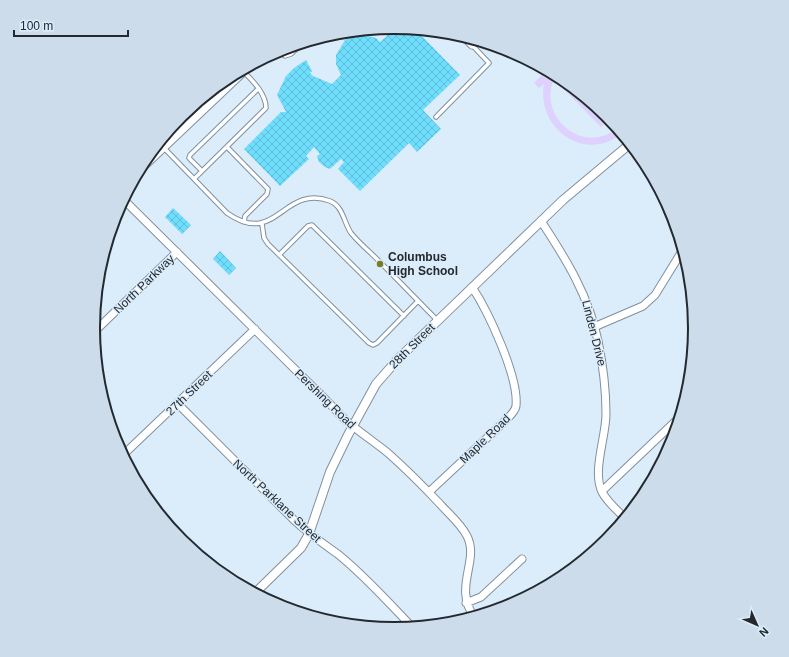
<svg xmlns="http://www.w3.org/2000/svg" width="789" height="657" font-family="Arial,sans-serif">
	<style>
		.pitch { fill: #ded1fd }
		.building { fill: url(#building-cross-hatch) }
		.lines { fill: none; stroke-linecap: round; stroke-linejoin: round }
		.service-casing { stroke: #81909d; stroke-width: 5.5 }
		.minor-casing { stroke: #81909d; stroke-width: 9 }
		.tertiary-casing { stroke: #81909d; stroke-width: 10 }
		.service { stroke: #fff; stroke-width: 3.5 }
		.minor { stroke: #fff; stroke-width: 7 }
		.tertiary { stroke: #fff; stroke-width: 8 }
		.poi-dot { fill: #7a7c24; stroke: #dbecfa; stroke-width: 1.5 }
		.labels { text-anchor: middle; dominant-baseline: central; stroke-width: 3; stroke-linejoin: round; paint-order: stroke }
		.poi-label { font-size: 12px; font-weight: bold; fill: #23292e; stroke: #dbecfa; text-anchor: start }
		.street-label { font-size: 12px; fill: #23292e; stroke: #dbecfa }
		.rim { fill: none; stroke: #23292e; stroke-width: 2 }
	</style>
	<defs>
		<pattern id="building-cross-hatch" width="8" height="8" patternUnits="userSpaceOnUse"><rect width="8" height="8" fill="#6fdefc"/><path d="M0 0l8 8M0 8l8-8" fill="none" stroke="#60bed8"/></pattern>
	</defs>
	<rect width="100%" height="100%" fill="#dbecfa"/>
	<path class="pitch" d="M547,70L556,74C534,115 582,157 618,128L622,133C586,164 536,129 544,84L539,88L534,83Z
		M566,81L610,118L601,127L561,86Z"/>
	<path class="building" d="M395,27L415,29L460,75L423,110L441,129L417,152L409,143L360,191L338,169L344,162L341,159L330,169L325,167L319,162L317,156L320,154L314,147L306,156L309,159L280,186L244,149L281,112H286L277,95L286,76L294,68L306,60L312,71L310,73L313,76L332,84L341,75L336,64V55L345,40L353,35L361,34L376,38L380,42L388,35L381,28Z
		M173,208L191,225L182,234L165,217Z
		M220,251L236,268L229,275L213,259Z"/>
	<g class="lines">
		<g class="service-casing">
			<path id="service" d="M277,51L285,56L291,54L303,43
				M436,117L489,63L472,45
				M227,147L268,189L267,194L245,216L244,222
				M164,148L227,213C277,248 282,184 330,201C343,206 344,223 351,233C359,243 370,252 379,261C399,281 418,301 437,320
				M202,171L189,158L190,155L258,89
				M194,179L266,108C266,94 253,81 244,72
				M262,224L264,238L268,244L369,343L373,345L377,343L418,301
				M279,255L308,226L312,225L404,316"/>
		</g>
		<g class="minor-casing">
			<path id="minor" d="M463,36L472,45L477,40
				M137,173L251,65
				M123,199L328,402C336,410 344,420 354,427C365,436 377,444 388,453C406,469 423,486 440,504C449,514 461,524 467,536C480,561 452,588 475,618
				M541,221C566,259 589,296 598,341C603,365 606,389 606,414C606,437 592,471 602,492C608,503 618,511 626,519
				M594,327L643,306L655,295L684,248
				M93,333L177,252
				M178,404L295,521C309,534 324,544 339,555C366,577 389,603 413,628
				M122,456L255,329
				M602,491L682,415
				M429,492L503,423C507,418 515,413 516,406C519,377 488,311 472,287
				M466,603L481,597L522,559"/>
		</g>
		<g class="tertiary-casing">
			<path id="tertiary" d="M254,594L301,548L309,534L330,472L348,435L376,384L398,359L563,200L631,143"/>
		</g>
		<use href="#service" class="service"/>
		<use href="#minor" class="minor"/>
		<use href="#tertiary" class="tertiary"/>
	</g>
	<circle class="poi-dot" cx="380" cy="264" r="4"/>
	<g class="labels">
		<g class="poi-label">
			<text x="388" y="257">Columbus<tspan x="388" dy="14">High School</tspan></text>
		</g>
		<g class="street-label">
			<text transform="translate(144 284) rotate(-44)">North Parkway</text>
			<text transform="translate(594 333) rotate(76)">Linden Drive</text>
			<text transform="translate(412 346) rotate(-45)">28th Street</text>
			<text transform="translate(189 393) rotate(-44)">27th Street</text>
			<text transform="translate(325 399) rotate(44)">Pershing Road</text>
			<text transform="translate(485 439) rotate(-44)">Maple Road</text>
			<text transform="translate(277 501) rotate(43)">North Parklane Street</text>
		</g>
	</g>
	<path d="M0 0H789V657H0ZM100 328a294 294 0 1 1 588 0a294 294 0 1 1-588 0Z" fill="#ccdcea" fill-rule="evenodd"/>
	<path class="rim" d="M100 328a294 294 0 1 1 588 0a294 294 0 1 1-588 0Z"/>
	<g transform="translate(757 625) rotate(135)" stroke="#dbecfa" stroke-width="3" paint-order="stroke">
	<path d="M0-3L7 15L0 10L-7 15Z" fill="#23292e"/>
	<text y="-6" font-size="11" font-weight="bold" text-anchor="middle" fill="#23292e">N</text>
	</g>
	<path d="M14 30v6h114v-6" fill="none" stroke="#23292e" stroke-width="2"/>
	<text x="20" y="30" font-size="12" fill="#23292e" stroke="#dbecfa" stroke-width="3" paint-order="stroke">100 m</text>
</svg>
